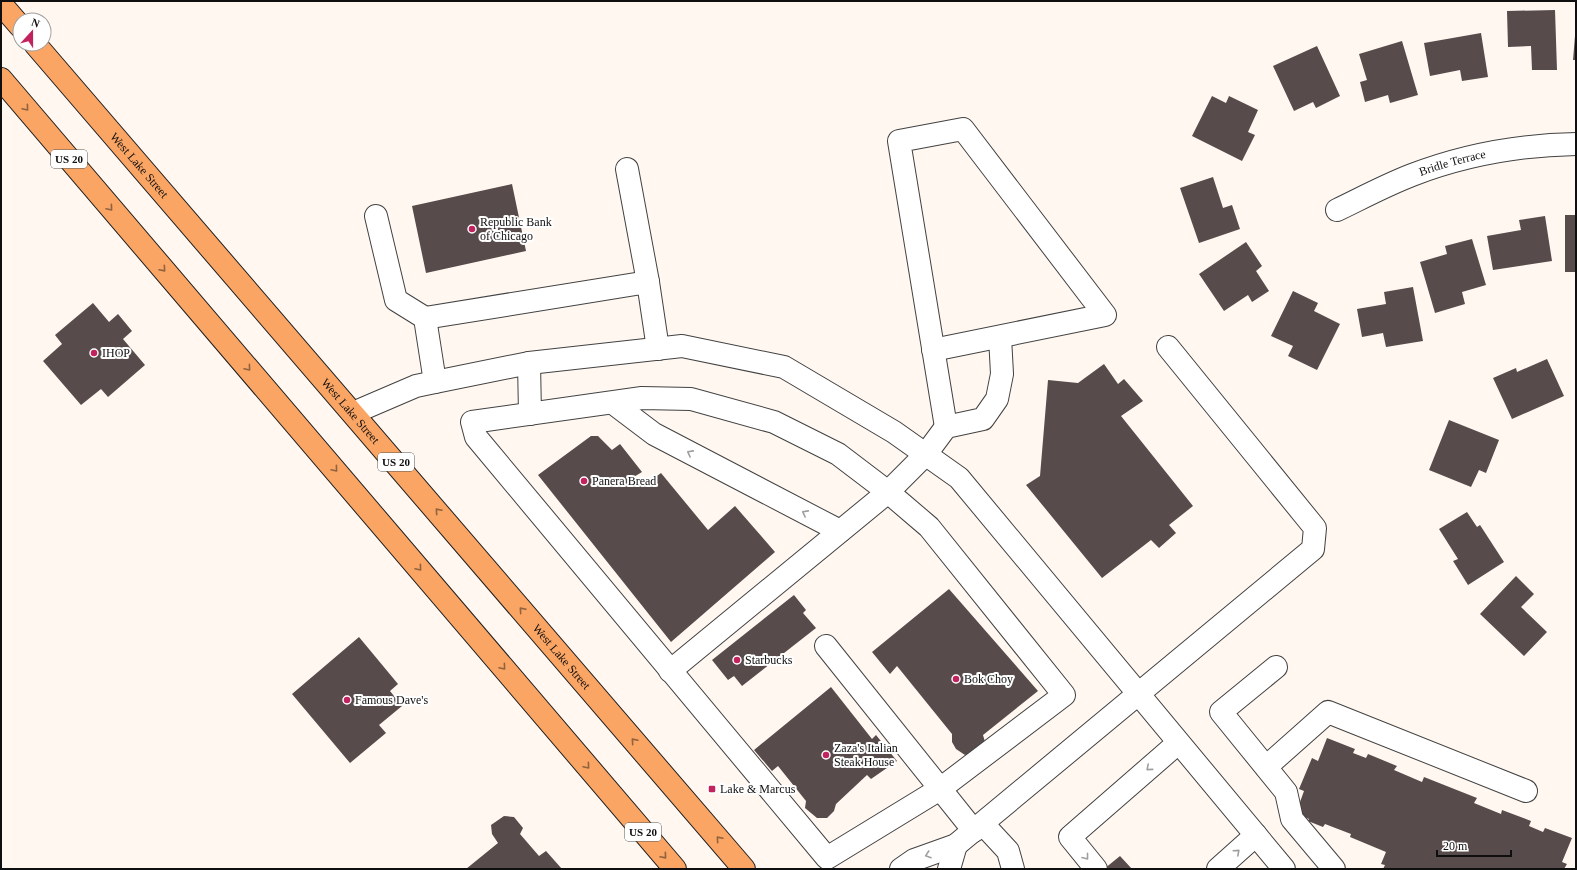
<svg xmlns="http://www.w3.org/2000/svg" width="1577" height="870" font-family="Georgia,serif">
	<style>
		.building { fill: #584b4b }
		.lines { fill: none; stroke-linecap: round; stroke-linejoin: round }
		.minor-casing { stroke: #424242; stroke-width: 24 }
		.major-casing { stroke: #202020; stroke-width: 24 }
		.minor { stroke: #fff; stroke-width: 22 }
		.major { stroke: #fba564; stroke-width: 22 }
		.oneway { stroke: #91623e }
		.oneway2 { stroke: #9f9f9f }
		.poi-dot { fill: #c2235f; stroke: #fff; stroke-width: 1.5 }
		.labels { text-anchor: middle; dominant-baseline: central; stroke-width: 4; stroke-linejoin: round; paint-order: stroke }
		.shield { fill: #fff; stroke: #575757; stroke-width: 1 }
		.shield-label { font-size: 11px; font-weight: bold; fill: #0f0f0f }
		.street-label { font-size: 12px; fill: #0f0f0f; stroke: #fff }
		.poi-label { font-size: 12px; fill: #0f0f0f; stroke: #fff; text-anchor: start }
	</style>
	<rect width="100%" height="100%" fill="#fff7f0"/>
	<path class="building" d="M1555,10L1557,70H1532L1531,46L1508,47L1507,11Z
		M1481,33L1488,77L1462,81L1460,70L1430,76L1424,43Z
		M1575,36H1576V60H1573Z
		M1402,41L1418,95L1390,103L1388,95L1365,102L1360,82L1367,80L1359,54Z
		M1317,46L1340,96L1316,108L1313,102L1294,111L1273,66Z
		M1212,96L1226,103L1229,96L1258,110L1248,132L1255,135L1242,161L1192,136Z
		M1213,177L1223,208L1232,205L1240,229L1199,243L1180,188Z
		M512,184L526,251L426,273L412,206Z
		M1565,215H1576V272H1565Z
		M1545,216L1552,261L1493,270L1487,236L1521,230L1519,220Z
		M1472,239L1486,285L1462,292L1465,304L1435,313L1420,262L1447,254L1445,246Z
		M1246,242L1262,266L1256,271L1269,291L1252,302L1248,295L1224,311L1199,274Z
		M1413,287L1423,341L1386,347L1383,333L1362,337L1357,309L1386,304L1384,292Z
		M1293,291L1318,303L1314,311L1340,324L1317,370L1288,356L1293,346L1271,336Z
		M93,303L109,322L118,314L132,331L123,339L145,365L108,397L101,389L81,405L43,361L62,344L55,335Z
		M1547,359L1564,396L1512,419L1493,378L1516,368L1517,372Z
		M1104,364L1118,384L1124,379L1143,401L1121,416L1193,506L1169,525L1176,533L1159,548L1151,540L1102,578L1026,485L1040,476L1048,380L1078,383Z
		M1449,420L1499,440L1486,473L1479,470L1471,487L1429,470Z
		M591,436H598L612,450L620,444L642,472L632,478L642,487L661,473L708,530L735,506L775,552L671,642L538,475Z
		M1467,512L1477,527L1480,525L1504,562L1468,585L1453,561L1458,559L1439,529Z
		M1516,576L1534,594L1521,607L1547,632L1524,656L1480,614Z
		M949,589L1038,691L983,735L985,742L973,752L965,755L956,749L952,742V734L897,666L890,674L872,652Z
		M794,595L806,610L803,613L816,628L742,686L734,676L728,680L712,660Z
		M359,637L398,684L390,691L402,706L379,725L386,733L350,763L292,694Z
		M831,687L872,739L876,735L897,761L871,779L867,775L836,804L834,811L827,818H817L805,808L806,801L778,766L772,771L754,750Z
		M1327,738L1355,749L1353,753L1366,758L1368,754L1397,766L1394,770L1422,782L1424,777L1477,798L1474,803L1501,814L1502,810L1531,821L1529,826L1543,832L1545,828L1572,838L1562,862L1567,864L1564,869H1383L1385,865L1381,864L1386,852L1350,837L1351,834L1325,824L1323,827L1308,821L1309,819L1296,813L1304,791L1299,789L1312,758L1318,761Z
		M504,816L514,817L523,828L520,834L539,856L546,851L562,869H466L498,843L492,834L491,825Z
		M1120,856L1132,869H1104Z"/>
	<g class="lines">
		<g class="minor-casing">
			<g id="minor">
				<path d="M627,169L648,282"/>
				<path id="s1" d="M1337,210C1362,198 1386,185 1412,175C1464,155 1520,145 1576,144"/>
				<path d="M376,216L396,300L425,318L435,382"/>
				<path d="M425,318L648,282L658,349"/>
				<path d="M933,350L1105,315L963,129L899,141L946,427"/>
				<path d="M529,363L530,414"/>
				<path d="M642,398L691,399L774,422L838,454L888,492L929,527L1064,695L940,789L827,858L476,437L472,422Z"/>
				<path d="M613,403L654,434L840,531"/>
				<path d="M353,413L416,386L435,382L529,363L682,346L784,367L894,432L959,478L1284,869"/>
				<path d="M826,646L974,831"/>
				<path d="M1276,667L1221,712L1286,792L1292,819L1334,869"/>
				<path d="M670,671L888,492L926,454L946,427L983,419L997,399L1002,374L1000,337"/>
				<path d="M1266,767L1328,712L1526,791"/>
				<path d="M983,824L1008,851L1013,869"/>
				<path d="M901,869L914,860L956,845L1313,549L1315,528L1168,347"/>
				<path d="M949,869L956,845"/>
				<path d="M1096,869L1070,837L1178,743"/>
				<path d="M1218,869L1256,835"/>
			</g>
		</g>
		<g class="major-casing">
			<g id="major">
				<path d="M1,4L20,26"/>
				<path id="s2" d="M35,44L744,869"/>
				<path d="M1,79L675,869"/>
			</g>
		</g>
		<use href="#minor" class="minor"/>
		<use href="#major" class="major"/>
	</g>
	<defs><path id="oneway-chevron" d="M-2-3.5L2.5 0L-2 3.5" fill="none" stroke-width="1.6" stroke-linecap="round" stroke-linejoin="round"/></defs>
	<g class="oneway">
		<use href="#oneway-chevron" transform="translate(26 108) rotate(50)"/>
		<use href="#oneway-chevron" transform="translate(110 208) rotate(50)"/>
		<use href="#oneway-chevron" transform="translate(163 269) rotate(49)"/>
		<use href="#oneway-chevron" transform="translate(248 368) rotate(50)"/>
		<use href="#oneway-chevron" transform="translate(335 469) rotate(50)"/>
		<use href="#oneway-chevron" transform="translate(438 511) rotate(-131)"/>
		<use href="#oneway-chevron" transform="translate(419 568) rotate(50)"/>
		<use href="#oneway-chevron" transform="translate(522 610) rotate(-131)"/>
		<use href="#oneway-chevron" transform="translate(503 667) rotate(50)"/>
		<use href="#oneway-chevron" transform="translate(634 741) rotate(-131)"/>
		<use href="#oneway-chevron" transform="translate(587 766) rotate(50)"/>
		<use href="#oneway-chevron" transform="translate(719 839) rotate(-131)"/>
		<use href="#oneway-chevron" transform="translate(664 856) rotate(49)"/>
	</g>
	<g class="oneway2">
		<use href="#oneway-chevron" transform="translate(690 453) rotate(-152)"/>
		<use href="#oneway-chevron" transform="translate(805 513) rotate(-152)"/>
		<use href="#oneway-chevron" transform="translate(1149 768) rotate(139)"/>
		<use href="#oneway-chevron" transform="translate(1237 852) rotate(-42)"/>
		<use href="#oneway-chevron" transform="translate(928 855) rotate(161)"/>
		<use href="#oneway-chevron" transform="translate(1086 857) rotate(52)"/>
	</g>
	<g class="poi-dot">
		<circle cx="472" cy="229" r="4"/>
		<circle cx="94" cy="353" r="4"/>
		<circle cx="584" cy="481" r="4"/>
		<circle cx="737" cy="660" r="4"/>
		<circle cx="956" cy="679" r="4"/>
		<circle cx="347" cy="700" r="4"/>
		<circle cx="826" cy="755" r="4"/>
		<rect x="708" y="785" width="8" height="8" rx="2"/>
	</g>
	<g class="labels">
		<g class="shield">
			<rect x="51" y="150" width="36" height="18" rx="3"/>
			<rect x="378" y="453" width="36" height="18" rx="3"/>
			<rect x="625" y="823" width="36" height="18" rx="3"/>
		</g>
		<g class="shield-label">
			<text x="69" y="159">US 20</text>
			<text x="396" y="462">US 20</text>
			<text x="643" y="832">US 20</text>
		</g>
		<g class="street-label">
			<text stroke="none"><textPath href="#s1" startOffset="125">Bridle Terrace</textPath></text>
			<text stroke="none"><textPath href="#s2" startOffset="160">West Lake Street</textPath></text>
			<text stroke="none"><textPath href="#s2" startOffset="484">West Lake Street</textPath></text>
			<text stroke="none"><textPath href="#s2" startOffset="808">West Lake Street</textPath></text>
		</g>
		<g class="poi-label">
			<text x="480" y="222">Republic Bank<tspan x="480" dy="14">of Chicago</tspan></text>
			<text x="102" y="353">IHOP</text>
			<text x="592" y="481">Panera Bread</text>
			<text x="745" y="660">Starbucks</text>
			<text x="964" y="679">Bok Choy</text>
			<text x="355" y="700">Famous Dave's</text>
			<text x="834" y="748">Zaza's Italian<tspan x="834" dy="14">Steak House</tspan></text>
			<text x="720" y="789">Lake &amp; Marcus</text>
		</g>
	</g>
	<rect width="1577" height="870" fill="none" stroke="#0f0f0f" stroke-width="4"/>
	<g transform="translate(32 32) rotate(21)"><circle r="19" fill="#ffffff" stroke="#9f9f9f"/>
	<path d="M0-3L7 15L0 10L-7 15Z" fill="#c2235f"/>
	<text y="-6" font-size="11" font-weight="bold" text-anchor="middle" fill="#0f0f0f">N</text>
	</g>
	<path d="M1437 850v6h74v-6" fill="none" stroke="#0f0f0f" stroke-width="2"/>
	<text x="1443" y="850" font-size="12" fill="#0f0f0f" stroke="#ffffff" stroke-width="3" paint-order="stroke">20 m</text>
</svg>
